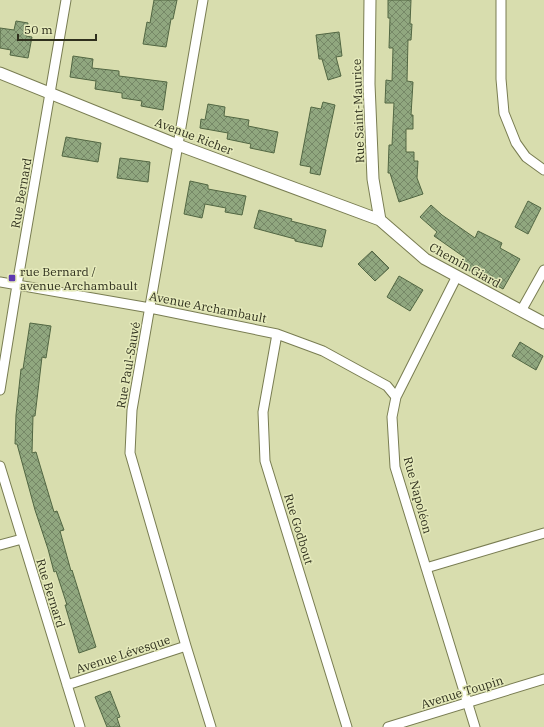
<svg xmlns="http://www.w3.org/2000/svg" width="544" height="727" font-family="'IBM Plex Serif',serif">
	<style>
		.building { fill: url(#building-cross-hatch); stroke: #526743 }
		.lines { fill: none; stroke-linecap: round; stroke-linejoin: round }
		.minor-casing { stroke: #797d52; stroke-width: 11 }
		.tertiary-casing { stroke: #797d52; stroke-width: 13 }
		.minor { stroke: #fff; stroke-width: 9 }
		.tertiary { stroke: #fff; stroke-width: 11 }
		.poi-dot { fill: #5e38b0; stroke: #e5eabb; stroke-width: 1.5 }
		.labels { text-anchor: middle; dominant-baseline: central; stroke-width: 3; stroke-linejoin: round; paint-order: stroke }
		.street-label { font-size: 12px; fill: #2e2f1d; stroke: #e5eabb }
		.poi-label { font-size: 12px; fill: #2e2f1d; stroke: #e5eabb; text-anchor: start }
	</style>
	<defs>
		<pattern id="building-cross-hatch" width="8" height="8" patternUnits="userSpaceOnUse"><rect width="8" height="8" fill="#90a77f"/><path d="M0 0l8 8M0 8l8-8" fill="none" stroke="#768867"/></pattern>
	</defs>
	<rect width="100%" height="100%" fill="#d8ddae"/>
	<path class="building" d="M154,0H177L173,19H171L166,47L143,44L147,22L150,23Z
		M388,0H411L410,24H412L411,40H408L407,81L413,82L411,115H413V129H406V152H414V161H418L417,178L423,194L399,202L390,173H388L389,145H392L394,103H385L386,80L392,81L393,48H389L390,18H388Z
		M16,21L28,23L26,36L32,37L28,58L10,55L11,50L0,48V28L14,30Z
		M339,32L342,56L336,57L341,76L328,80L322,59H319L316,35Z
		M73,56L93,59L92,68L119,71V76L167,82L163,110L141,106L142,101L122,98V93L95,89L96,81L70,77Z
		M323,102L335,105L320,175L310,173L311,167L300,165L311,107L321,109Z
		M208,104L225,107L224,116L249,120L248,126L278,132L274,153L250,148L251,144L227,139L228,133L200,128L201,119L205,120Z
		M66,137L101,143L98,162L62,156Z
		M120,158L150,162L148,182L117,178Z
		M190,181L208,185V189L246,196L242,215L225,212L226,208L205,204L202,218L184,214Z
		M528,201L541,208L528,234L515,227Z
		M431,205L442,215L475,238L478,231L502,243L500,248L520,259L503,289L459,265L464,257L434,236L437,232L420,217Z
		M259,210L292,219L291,221L326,230L322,247L295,241V239L254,228Z
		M372,251L389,268L375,281L358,264Z
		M399,276L423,290L410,311L387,297Z
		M30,323L51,326L46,358L42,357L35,416H33L32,453L36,452L54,512L57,511L64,530L60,531L71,571L72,570L96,647L79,653L65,605H67L56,571L54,572L48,549L35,510L17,444H15L16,415L21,369H23Z
		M520,342L543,356L536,370L512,356Z
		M110,691L120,717L117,718L120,727H107L95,697Z"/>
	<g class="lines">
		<g class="minor-casing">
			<path id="minor" d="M203,0L132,410L130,453L186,646L211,727
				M501,0V79L504,113L516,143L526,157L544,170
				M457,276L396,397L392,417L395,467L475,727
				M0,282L150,308L277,334L323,351L387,386L396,397
				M521,311L544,270
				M277,334L263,412L265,461L347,727
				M0,390L17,285L66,0
				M0,466L80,727
				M0,545L22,539
				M426,568L544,533
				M67,685L186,646
				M388,727L544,679"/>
		</g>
		<g class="tertiary-casing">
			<path id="tertiary" d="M370,0L369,84L373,179L380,220
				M0,73L178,145L380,220L425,259L544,323"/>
		</g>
		<use href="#minor" class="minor"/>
		<use href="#tertiary" class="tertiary"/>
	</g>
	<rect class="poi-dot" x="8" y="274" width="8" height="8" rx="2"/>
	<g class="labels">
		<g class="street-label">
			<text transform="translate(358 111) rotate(-92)">Rue Saint-Maurice</text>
			<text transform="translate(194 136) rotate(21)">Avenue Richer</text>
			<text transform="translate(21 193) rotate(-80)">Rue Bernard</text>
			<text transform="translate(465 265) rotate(29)">Chemin Giard</text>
			<text transform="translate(208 307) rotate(11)">Avenue Archambault</text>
			<text transform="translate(128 365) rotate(-80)">Rue Paul-Sauvé</text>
			<text transform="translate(418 495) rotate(75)">Rue Napoléon</text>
			<text transform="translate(299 529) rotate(73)">Rue Godbout</text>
			<text transform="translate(51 593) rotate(73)">Rue Bernard</text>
			<text transform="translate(123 654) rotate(-18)">Avenue Lévesque</text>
			<text transform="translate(462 692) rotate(-17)">Avenue Toupin</text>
		</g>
		<g class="poi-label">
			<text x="20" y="271">rue Bernard /<tspan x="20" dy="14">avenue Archambault</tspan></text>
		</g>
	</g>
	<path d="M18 34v6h78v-6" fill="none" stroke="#2e2f1d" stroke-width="2"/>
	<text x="24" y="34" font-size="12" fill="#2e2f1d" stroke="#e5eabb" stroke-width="3" paint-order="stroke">50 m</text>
</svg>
